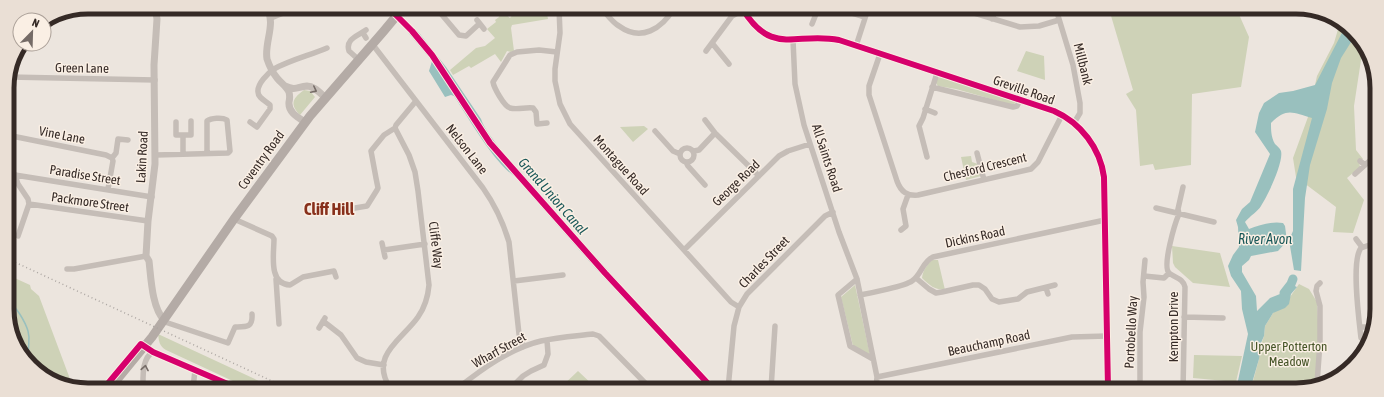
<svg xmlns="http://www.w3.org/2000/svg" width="1384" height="397" font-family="'Asap Condensed',sans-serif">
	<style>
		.green { fill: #ced2b7 }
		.water { fill: #99c0be }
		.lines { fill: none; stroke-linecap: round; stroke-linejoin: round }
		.stream { stroke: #99c0be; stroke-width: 1.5 }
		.river { stroke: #99c0be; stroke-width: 9 }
		.minor { stroke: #c5bdb7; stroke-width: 5.5 }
		.tertiary { stroke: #c5bdb7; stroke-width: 7 }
		.primary { stroke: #b4aba6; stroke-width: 9 }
		.rail { stroke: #aca6a2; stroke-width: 1.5; stroke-dasharray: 1 3; stroke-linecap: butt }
		.cycleway-casing { stroke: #faefe4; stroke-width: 8 }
		.cycleway { stroke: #d6006c; stroke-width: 6 }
		.oneway { stroke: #766c67 }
		.labels { text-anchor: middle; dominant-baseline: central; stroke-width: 3; stroke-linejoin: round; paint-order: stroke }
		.street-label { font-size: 13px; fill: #352a26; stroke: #faefe4 }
		.park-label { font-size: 13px; fill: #465528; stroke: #faefe4 }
		.water-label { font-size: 14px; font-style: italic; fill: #195758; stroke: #faefe4 }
		.district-label { font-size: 17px; font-weight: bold; fill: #88301b; stroke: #faefe4 }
		.rim { fill: none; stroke: #352a26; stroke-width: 5 }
	</style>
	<rect width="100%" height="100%" fill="#ece5de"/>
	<path class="green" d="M518,8H526L547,14L548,19L512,25L511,28L514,51L511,52L507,51L501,62L495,54L471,68L469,66L453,75L450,70L476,48L485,46L495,38L487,29L496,22L495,20L499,17L500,13L502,11L510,18Z
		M1109,9L1237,10L1249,37L1241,87L1192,94L1191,165L1155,170L1153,164L1140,166L1136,110L1126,94L1133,90Z
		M1338,23L1357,34L1363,47L1354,106L1356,150L1363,159L1359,162L1360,167L1347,178L1364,200L1353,233L1333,232L1336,207L1296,177L1293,158L1308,117L1317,76L1334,43L1339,26Z
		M1026,51L1044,56L1045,80L1017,71Z
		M941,77L1015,101V103L1014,105L1009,104L956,89L938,86L936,83L937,78Z
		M304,90L310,91L315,97L300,115C289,104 293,98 304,90Z
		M644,126L648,129L633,142L620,127Z
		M971,156L972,162L978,164L981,176L966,180L961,157Z
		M1172,246L1220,253L1230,287L1193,283L1175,267L1173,263Z
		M932,260H938L945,290C935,290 929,285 922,278C923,270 927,265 932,260Z
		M8,275L30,285L31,289L39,296L73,387H67L31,366L9,325Z
		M1299,284L1309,289L1317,302L1319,339L1315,385L1313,380H1310L1312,386L1303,389C1289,380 1270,382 1253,381L1259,359V351L1264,336L1265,326L1273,313L1290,297Z
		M855,285L870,355L853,346L841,297Z
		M158,334L274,388H248L166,350C159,346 159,341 158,334Z
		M1194,355L1242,356L1236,382L1193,378Z
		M578,371L596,388H560Z"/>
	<path class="water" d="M383,8H392L403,20L411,25L420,34L446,67L481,119C487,138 520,170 533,186C593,255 655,322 717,389H708L596,269L515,177C492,160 470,120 454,96L451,95L445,97L429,71L432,61L390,11Z
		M1345,27L1356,34L1353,39L1341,58L1332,83L1327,109L1310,165L1305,198L1301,271L1294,270L1289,240L1293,231V189L1312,118C1293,113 1287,107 1271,123C1271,130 1271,137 1275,144C1277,146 1280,148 1281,151C1284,162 1267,197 1261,206C1258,211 1250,216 1245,222L1249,229C1259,225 1272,221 1283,223L1285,226L1287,241L1278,251L1251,256L1249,260L1242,266V272L1256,296L1257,311L1270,298L1280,294L1288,283L1297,287L1291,294L1289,304L1285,308L1273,313L1265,326L1264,336L1261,343L1259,359L1250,390H1236L1248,334L1242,309L1241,291L1231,276L1228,266L1233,255L1239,247L1238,227L1236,220L1242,209L1250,202L1270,154L1255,132L1259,113L1264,103L1279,93L1293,91L1315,85Z"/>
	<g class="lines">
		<path class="stream" d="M8,299C16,307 25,321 28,331C32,345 23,349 35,363L33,368"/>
		<path class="river" d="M1284,293L1291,284L1293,279"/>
		<path class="minor" d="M438,8L437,9L459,35L466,36L479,24
			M533,8L542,11L560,12
			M559,8L560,33L555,69V81L560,104L570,124L731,302L739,307
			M601,8C607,14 612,22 619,26C641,42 662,29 674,8
			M839,9L865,17
			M961,9L1020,27L1039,26L1059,20
			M1056,9L1073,65L1080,103V113L1074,123
			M271,18L298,7
			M992,19L996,9
			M477,20L484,29
			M812,24L818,9
			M363,33L366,38
			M793,40L795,84L804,125L839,232L857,279L877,377L876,389
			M712,43L729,64
			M373,45L483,188C495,205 503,222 509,242L519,334L523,347
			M856,46L868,9
			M706,51L732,16L743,10
			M880,54L869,86V95L897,181C901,192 907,196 918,195L1031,169L1038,162L1062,115
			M359,60L349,51C345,39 358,36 366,30
			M9,77L155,80
			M932,87L1013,107L1017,106L1020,100
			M925,109L935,113
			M705,120L715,133L759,176
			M176,122V135H191V121
			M250,122L257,127L270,109V105C266,101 258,98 258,92C257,84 268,73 274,69C290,60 311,55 327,48
			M547,123L537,124L536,112L533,108C526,107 517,110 510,108C504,106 494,88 493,82L510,55L517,52L539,50L557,52
			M655,131L673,151L680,154
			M7,135L106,155L112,158
			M680 155a7 7 0 1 1 14 0a7 7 0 1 1-14 0Z
			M694,151L699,150L715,133
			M977,153L984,180
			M183,154V135
			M156,155L228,153L230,151L227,120C222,117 211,118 207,121V153
			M927,157L919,126L923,118L937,73
			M8,161L12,171L15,175L18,184L28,199L29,204
			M1360,161L1365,165
			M686,162L688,166L705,185
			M1355,174L1375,156
			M15,175L152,197
			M1183,187L1178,209L1179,214C1175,223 1162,266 1169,273C1175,278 1183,278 1185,287L1183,390
			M108,189L113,161L112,158L116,153L118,139L128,140
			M29,204L148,221
			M1156,208L1214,222
			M343,210L367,206L377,190L378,188L376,178L371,151L384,135L395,128
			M234,219L272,236L274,239C274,254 268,284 290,285L303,277L334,271L336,277
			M901,230L906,226L903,209L908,195
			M18,236L29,204
			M1356,239L1362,247
			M382,243L385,257
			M384,250L425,244
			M684,250L779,156L788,151L810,144
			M67,269H74L146,256
			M1144,276L1164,278L1169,273
			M916,278L929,289L936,293L942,292L973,285H979L985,289L992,299L999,302L1018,299L1027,292L1055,285
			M276,279L279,324
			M857,279L838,295L850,346L873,359
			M514,281L563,275
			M1046,288L1048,294
			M860,295C871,293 905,286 912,281C922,274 922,262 933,257L1105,220
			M1184,317L1223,318
			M162,321L228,343L235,327C246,327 253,328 252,314
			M323,321L341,335L357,358L366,362L384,365
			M1360,327H1374
			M319,328L325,318
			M1361,338C1359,320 1351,260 1361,248L1375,243
			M877,377L1072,337L1107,336
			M1184,384L1285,386L1299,390
			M1317,384L1320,342V306L1316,291L1317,286L1320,283
			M143,387C143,376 142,358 153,352L237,388
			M193,388L195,370
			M390,388C369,355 402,340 418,317C425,307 428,297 429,285L418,191L415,172L409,155L395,128L396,125L416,101
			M458,388C482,369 511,348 541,341C558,337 576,336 593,334L599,336L651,389
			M511,388L523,376L531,371L544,365L548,354L547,340
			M728,389L734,326L739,307L747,294L825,216L833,212
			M771,389L775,326
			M1140,390V332L1144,297L1143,282L1145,260"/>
		<path class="tertiary" d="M155,7L157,19L154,65L155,164L148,221L146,256L149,261C151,278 152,308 164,320
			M266,7C277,23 264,42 267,59C269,65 273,73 277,78C281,83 286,86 289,92C290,96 290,98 289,102C288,112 297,117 305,122
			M742,8C772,58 796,31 839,40L1054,111C1081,123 1100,148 1104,177L1108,389
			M285,86C296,91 297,87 307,86C314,86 320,93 326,98"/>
		<path class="primary" d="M111,387L152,337L234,219L310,116L383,32L403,8"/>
		<path class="rail" d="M8,259L287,388"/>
		<g class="cycleway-casing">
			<path id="cycleway" d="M389,8L412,31L432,55L490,143L605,273L713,389
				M742,8C772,58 796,31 839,40L1054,111C1081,123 1100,148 1104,177L1108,389
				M105,387L141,344L153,352L237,388"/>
		</g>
		<use href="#cycleway" class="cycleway"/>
	</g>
	<defs><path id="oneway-chevron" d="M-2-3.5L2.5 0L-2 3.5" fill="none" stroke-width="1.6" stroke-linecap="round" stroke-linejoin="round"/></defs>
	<g class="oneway">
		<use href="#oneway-chevron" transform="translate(314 90) rotate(27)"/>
		<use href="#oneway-chevron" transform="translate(145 368) rotate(-80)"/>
	</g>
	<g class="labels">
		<g class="street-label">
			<text transform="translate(1083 64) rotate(76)">Millbank</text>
			<text transform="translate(82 68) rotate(1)">Green Lane</text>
			<text transform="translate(1024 90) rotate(19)">Greville Road</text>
			<text transform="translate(62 135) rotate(11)">Vine Lane</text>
			<text transform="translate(467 149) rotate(52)">Nelson Lane</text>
			<text transform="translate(142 157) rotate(-87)">Lakin Road</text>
			<text transform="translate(827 158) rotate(72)">All Saints Road</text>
			<text transform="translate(261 160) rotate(-54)">Coventry Road</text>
			<text transform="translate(621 165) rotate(48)">Montague Road</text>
			<text transform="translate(985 167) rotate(-14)">Chesford Crescent</text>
			<text transform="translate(85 175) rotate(9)">Paradise Street</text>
			<text transform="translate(736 183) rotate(-44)">George Road</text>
			<text transform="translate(90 202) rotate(8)">Packmore Street</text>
			<text transform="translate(975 237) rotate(-12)">Dickins Road</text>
			<text transform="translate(436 245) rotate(83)">Cliffe Way</text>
			<text transform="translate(764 262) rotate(-46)">Charles Street</text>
			<text transform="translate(1173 327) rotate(-90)">Kempton Drive</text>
			<text transform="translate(1131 332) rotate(-87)">Portobello Way</text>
			<text transform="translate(989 343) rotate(-12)">Beauchamp Road</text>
			<text transform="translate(499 350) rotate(-29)">Wharf Street</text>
		</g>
		<g class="park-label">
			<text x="1289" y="346">Upper Potterton<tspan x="1289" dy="15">Meadow</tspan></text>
		</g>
		<g class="water-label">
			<text transform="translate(553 196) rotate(49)">Grand Union Canal</text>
			<text x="1265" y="239">River Avon</text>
		</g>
		<g class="district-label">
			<text x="329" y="209">Cliff Hill</text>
		</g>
	</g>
	<path d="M0 0H1384V397H0ZM88 14H1296A74 74 0 0 1 1370 88V309A74 74 0 0 1 1296 383H88A74 74 0 0 1 14 309V88A74 74 0 0 1 88 14Z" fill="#eadfd5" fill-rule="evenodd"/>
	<path class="rim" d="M88 14H1296A74 74 0 0 1 1370 88V309A74 74 0 0 1 1296 383H88A74 74 0 0 1 14 309V88A74 74 0 0 1 88 14Z"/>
	<g transform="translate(32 32) rotate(23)"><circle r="19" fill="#faefe4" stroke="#aba098"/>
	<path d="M0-3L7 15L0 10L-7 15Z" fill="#756b66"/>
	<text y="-6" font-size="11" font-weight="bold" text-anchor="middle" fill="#352a26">N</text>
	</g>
</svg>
